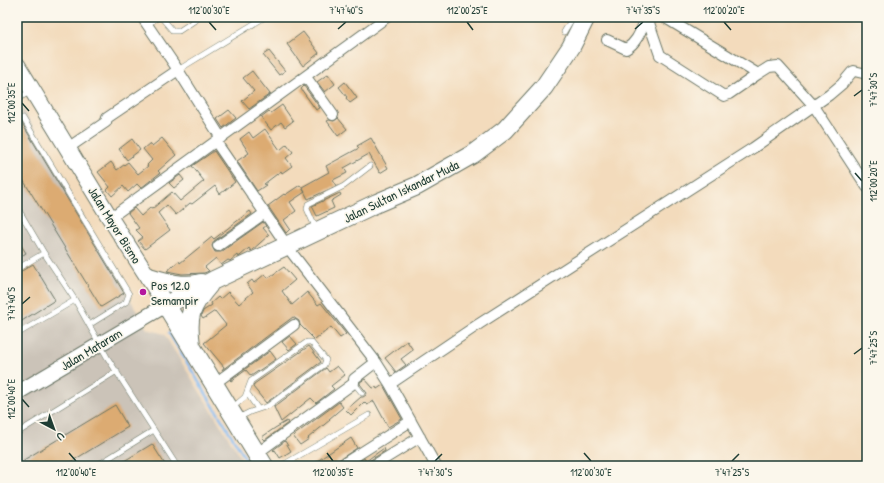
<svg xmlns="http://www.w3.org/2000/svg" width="884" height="483" font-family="'Patrick Hand',sans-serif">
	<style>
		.industrial { fill: #cbc3b8 }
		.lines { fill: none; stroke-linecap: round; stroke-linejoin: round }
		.stream { stroke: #83bbf3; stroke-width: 2.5 }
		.building { fill: #dcab72 }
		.lane-casing { stroke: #697464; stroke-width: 6 }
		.street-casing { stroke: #697464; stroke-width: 12 }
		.secondary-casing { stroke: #697464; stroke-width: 16 }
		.primary-casing { stroke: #697464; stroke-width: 18 }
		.highway-casing { stroke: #697464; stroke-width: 20 }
		.lane { stroke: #fff; stroke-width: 5 }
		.street { stroke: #fff; stroke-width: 10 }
		.secondary { stroke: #fff; stroke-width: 14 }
		.primary { stroke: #fff; stroke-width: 16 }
		.highway { stroke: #fff; stroke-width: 18 }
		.ticks { fill: none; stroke: #1f3d34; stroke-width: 1.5 }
		.poi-dot { fill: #b5179e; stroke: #fbf7ec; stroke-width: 1.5 }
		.labels { text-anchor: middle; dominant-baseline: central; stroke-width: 3.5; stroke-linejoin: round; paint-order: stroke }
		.street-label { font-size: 13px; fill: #1f3d34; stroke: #fbf7ec }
		.poi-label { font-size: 13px; fill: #1f3d34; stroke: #fbf7ec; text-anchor: start }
		.neatline { fill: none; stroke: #1f3d34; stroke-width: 1.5 }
		.ticks-label { font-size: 10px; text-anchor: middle; fill: #1f3d34 }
	</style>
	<rect width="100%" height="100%" fill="#fbf7ec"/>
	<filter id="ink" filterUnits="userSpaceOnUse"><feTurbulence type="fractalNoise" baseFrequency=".025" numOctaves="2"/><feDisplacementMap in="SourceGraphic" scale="8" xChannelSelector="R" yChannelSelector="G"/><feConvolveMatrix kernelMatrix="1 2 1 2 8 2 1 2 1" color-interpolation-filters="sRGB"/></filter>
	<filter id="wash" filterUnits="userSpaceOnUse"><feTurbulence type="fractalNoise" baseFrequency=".012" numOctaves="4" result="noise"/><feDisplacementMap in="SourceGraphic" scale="16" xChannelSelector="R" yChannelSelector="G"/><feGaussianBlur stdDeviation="0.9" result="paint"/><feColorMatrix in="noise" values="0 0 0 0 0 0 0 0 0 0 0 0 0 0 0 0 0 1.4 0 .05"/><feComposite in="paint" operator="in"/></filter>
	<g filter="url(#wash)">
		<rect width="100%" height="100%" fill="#f3dbbc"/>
		<path class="industrial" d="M23,109L147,329L164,334L246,466H17V113Z"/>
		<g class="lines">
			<path class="stream" d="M17,84L22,88
				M169,333L250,466"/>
		</g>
		<g id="blocks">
			<path class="building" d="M303,32L319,53L303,66L287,44Z
				M269,51L285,71L279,75L263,55Z
				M252,71L270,94L249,109L242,101L254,91L243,78Z
				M328,74L335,84L325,92L317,82Z
				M345,82L357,98L350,103L346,98L347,97L339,87Z
				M304,86L320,108L316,110L301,89Z
				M282,105L293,121L285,127L281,122L271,130L261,117L269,111L271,113Z
				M229,110L236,118L223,128L217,119Z
				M17,115L124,293L101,307L17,170Z
				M338,118L347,129L338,136L327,121L329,120L334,121Z
				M265,129L280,150L287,144L293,152L286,158L292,166L282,173L281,171L264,184L266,185L257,191L237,161L249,153L240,139L249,132L253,138Z
				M162,138L176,155L158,171L160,173L141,188L137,184L128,192L123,186L112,196L107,190L110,187L98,172L111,162L117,170L128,162L138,174L148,166L147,165L152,160L143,149L150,143L152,146Z
				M371,138L388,168L380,173L369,154L344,168L347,173L333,180L336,186L308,199L302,187L329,172L326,166L359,148L357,146Z
				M132,139L140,150L127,160L119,149Z
				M214,151L235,182L220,194L215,186L192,204L190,203L176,215L167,205L158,213L170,230L145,249L138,241L143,237L136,230L139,228L128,213L134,208L141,216L150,208L152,209L172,192L180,201L204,181L192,166Z
				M180,175L184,180L174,188L169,183Z
				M300,185L305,192L290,202L296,211L284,220L290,229L286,233L268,206L284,194L285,195Z
				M340,193L341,195L331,201L334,208L317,216L312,206Z
				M250,211L252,214L214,241L212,246L215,252H221L263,222L266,226L263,228L269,235L251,251L249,248L240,256L238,257L237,255L230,261L228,260L221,265L216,258L205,267L209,271L204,273L182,274L167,271L179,261L180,263L212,237L214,239Z
				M17,239L26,253L17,259Z
				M33,264L55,300L17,324V274Z
				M284,267L295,280L282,291L292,305L307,292L318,305L321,303L346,334L340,338L331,327L315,340L300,325L299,321L293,317L222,370L224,367L204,343L226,325L215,311L203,319L201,316L203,311L212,305L211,303L218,297L220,299L228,292L239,304L253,292L247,284L252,280L254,283L265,274L268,278Z
				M290,336L297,344L289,350L282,342Z
				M407,341L413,350L401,359L406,365L396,372L385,358Z
				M309,346L321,362L266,403L253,387L254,384Z
				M270,351L276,359L251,376L246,370L231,381L230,380Z
				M337,366L345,375L331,386L334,389L316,403L311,398L281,422L274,407L326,368L329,372Z
				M365,379L373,388L376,387L377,389L383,385L402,419L388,427L374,401L367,405L364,402L351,415L346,410L361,397H363L366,395L367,393L360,384V382Z
				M339,402L343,407L329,419L330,420L308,438L309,439L300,445L293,436Z
				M115,405L128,427L64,466H17V464Z
				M287,421L288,423L265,440L262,437L275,428Z
				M351,438L357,448L337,461L334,466H310Z
				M285,441L291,451L280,458L275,450L274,451L273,450Z
				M152,444L166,466H116Z
				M384,448L385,451L369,461L367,466H352L364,458L366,461Z"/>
		</g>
	</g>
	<g filter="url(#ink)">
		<use href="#blocks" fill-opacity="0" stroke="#697464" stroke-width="1"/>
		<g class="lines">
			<g class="lane-casing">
				<path id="lane" d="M161,17L173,31H179L200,17
					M147,25L158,17
					M564,32L573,17
					M178,70L265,17
					M17,99L30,92
					M23,118L129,294L126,302L89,325
					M17,207L44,253L75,300L107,357L177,466
					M316,229L307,209L308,204L344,186L370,166
					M17,269L44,253
					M17,334L75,300
					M354,383L362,393
					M247,393L258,409
					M232,408L245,397L251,381L307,342H311L326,360L324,365L268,406L250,412L238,418
					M17,433L117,371
					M96,466L154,430
					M281,466L369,415"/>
			</g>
			<g class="street-casing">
				<path id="street" d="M142,17L178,70L221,138
					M664,17L758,74L769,67L778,66L814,106L867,187
					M17,18L18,17
					M646,19L649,23L660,55L724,96L729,94L758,74
					M607,40L626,49C638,42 641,29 647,17
					M306,77L333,115
					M216,142L292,253L376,362L390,384L436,466
					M68,148L106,122L107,118L178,70
					M110,218L387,17
					M218,246L265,213
					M214,384L294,325
					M390,384L479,324L753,148L829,95L842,84L852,72L854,71L867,74
					M256,454L354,383V379L376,362
					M340,466L411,421
					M373,466L420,437"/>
			</g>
			<g class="secondary-casing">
				<path id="secondary" d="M17,393L166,305"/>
			</g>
			<g class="primary-casing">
				<path id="primary" d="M17,65L110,218L166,305"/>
			</g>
			<g class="highway-casing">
				<path id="highway" d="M149,277C165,282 184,288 201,283
					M191,345C187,316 190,307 209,285
					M264,466L166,305L214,280L377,203L417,186L473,154L505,130L544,87L571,47L586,17"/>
			</g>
			<use href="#lane" class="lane"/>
			<use href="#street" class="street"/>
			<use href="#secondary" class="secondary"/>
			<use href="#primary" class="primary"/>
			<use href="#highway" class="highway"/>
		</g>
	</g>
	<path class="ticks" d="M209,22L216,30M467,22L473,30M724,22L731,30M338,29L346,22M635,29L643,22M854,96L862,90M22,103L29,111M855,173L862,181M22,304L30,297M854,354L862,348M22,399L29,407M69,453L76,461M327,453L333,461M584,453L591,461M435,461L442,454M732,461L739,454"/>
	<circle class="poi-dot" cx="143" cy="292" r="4"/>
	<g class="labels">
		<g class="street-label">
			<text transform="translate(401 191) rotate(-26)">Jalan Sultan Iskandar Muda</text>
			<text transform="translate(115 225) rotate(58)">Jalan Mayor Bismo</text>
			<text transform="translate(91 349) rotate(-31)">Jalan Mataram</text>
		</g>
		<g class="poi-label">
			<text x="151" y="285">Pos 12.0<tspan x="151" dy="15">Semampir</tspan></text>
		</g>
	</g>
	<rect width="884" height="483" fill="none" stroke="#fbf7ec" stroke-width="44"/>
	<g transform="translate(54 429) rotate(139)" stroke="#fbf7ec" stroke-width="3" paint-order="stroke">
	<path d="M0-3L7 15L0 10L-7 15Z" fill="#1f3d34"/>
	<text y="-6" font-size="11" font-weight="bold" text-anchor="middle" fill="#1f3d34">U</text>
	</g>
	<rect x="22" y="22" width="840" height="439" class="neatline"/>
	<g class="ticks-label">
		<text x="209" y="14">112°00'30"E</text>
		<text x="346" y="14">7°47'40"S</text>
		<text x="467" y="14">112°00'25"E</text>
		<text x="643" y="14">7°47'35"S</text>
		<text x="724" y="14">112°00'20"E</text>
		<text transform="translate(873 90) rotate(-90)" y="4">7°47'30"S</text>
		<text transform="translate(11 103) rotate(-90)" y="4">112°00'35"E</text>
		<text transform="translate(873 181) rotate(-90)" y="4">112°00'20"E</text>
		<text transform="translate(11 304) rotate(-90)" y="4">7°47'40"S</text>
		<text transform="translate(873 348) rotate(-90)" y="4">7°47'25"S</text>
		<text transform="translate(11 399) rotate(-90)" y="4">112°00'40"E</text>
		<text x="76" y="476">112°00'40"E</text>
		<text x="333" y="476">112°00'35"E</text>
		<text x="435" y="476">7°47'30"S</text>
		<text x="591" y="476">112°00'30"E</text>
		<text x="732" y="476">7°47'25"S</text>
	</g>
</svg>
